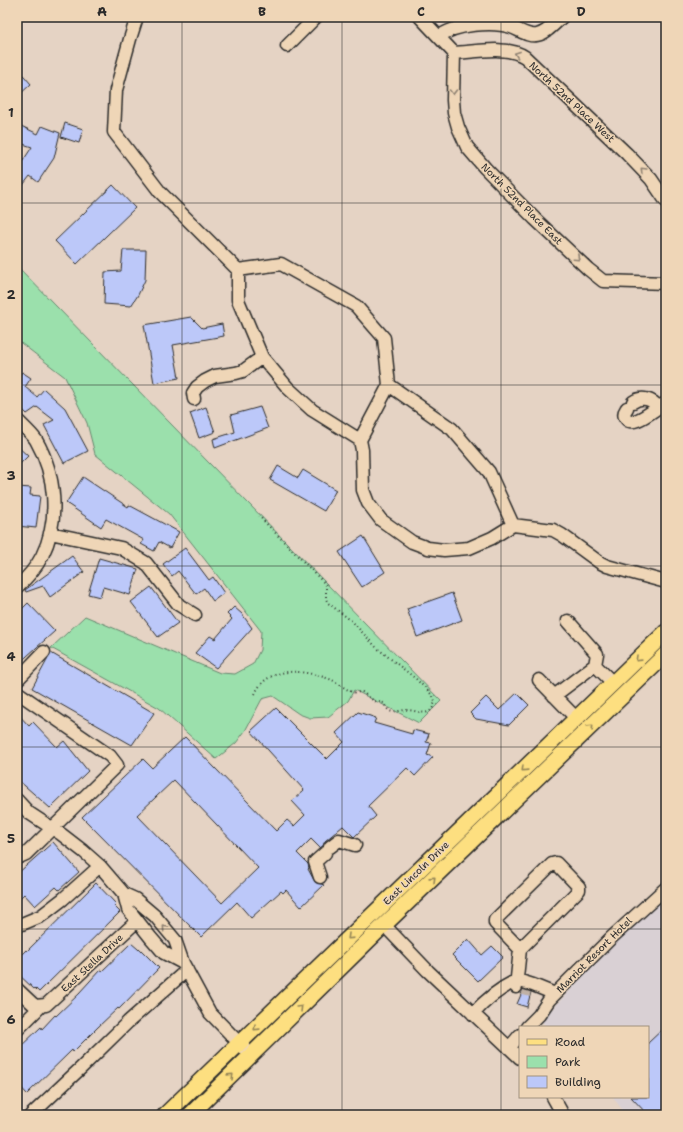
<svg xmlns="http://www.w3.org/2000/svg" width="683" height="1132" font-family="'Shantell Sans',sans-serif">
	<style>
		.built { fill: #d9d0d4 }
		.green { fill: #9be0ac; stroke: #63866c }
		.building { fill: #bcc8f9; stroke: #2b2b2b; fill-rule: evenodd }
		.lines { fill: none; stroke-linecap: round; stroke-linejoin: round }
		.minor-tunnel { stroke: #c0b1a5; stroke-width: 12; stroke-dasharray: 12 6; stroke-linecap: butt }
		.minor-casing { stroke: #2b2b2b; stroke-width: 15 }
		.major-casing { stroke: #2b2b2b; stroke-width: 18 }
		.path { stroke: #2b2b2b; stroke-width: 2; stroke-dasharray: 1 3; stroke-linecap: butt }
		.minor { stroke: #efd6b7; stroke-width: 12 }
		.major { stroke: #fddf80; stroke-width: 15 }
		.oneway { stroke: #8d8071 }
		.oneway2 { stroke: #948556 }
		.grid { fill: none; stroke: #2b2b2b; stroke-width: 1; stroke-opacity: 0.55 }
		.labels { text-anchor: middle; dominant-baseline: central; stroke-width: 3; stroke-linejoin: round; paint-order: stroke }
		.street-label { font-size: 10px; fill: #2b2b2b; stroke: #efd6b7 }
		.neatline { fill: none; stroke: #2b2b2b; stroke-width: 1.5 }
		.grid-label { font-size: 13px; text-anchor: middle; font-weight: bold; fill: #2b2b2b }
	</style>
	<rect width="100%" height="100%" fill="#e5d3c4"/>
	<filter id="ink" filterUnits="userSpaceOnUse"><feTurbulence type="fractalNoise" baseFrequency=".025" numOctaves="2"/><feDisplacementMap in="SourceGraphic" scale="8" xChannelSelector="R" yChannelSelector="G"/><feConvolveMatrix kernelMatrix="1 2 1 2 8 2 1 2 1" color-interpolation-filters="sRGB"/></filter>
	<g filter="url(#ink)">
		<path class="built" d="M666,893V1115H626L613,1097H648V1027H547L541,1021L621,936Z"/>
		<path class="green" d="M17,266L441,701L419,723L354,690L348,701L328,717L310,718L299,714L273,696L262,699L245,731L236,743L216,759L159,708L51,648L85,616L220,673L235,674L253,664L260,650L261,631L169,514L95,454L87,423L65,377L17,340Z"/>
		<path class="building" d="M17,68L31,84L17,97Z
			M65,123L83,129L79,143L61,137Z
			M19,125L38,134L42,126L60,133L54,158L38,182L30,176L17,193V170L32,147L17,142V130Z
			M113,185L135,208L77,264L55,241Z
			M123,250H146L145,280L138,295L131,306L104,304L105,272L121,271Z
			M191,317L202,328L222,324L224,336L173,345L179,378L154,383L144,325Z
			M22,372L31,378L25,387L37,397L44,389L65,408L88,451L64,463L44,425L54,420L37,407L27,414L17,404V379Z
			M206,407L215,432L199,438L190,413Z
			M260,407L268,428L215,448L213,439L235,432L231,415Z
			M17,446L28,456L17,467Z
			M278,466L298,478L303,470L336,490L324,511L270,480Z
			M83,477L128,507L129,505L179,532L170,548L159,542L154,551L141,544L144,540L106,519L101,527L66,503Z
			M18,487L31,488L30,495L40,496L36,528L17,526Z
			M363,536L385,572L362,587L339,552Z
			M185,548L209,580L213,577L224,593L213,601L204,588L196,594L178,571L172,576L163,564Z
			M72,556L84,572L50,597L43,586L26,592L25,590Z
			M99,558L138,569L130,595L103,587L100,597L88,594Z
			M151,587L178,623L158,637L131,602Z
			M452,593L462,620L417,637L407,609Z
			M28,603L55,631L17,665V614Z
			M234,607L242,614L252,628L216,668L195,653L210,636L215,639L232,619L227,614Z
			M51,653L154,713L132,745L32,688Z
			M517,693L529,705L509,725L476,719L470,713L486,697L499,710Z
			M276,708L327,759L344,742L336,733L358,712L376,718L374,723L412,734L413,730L429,734L426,742L431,743L427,755L433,757L415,776L407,768L368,806L376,816L354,837L343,826L325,841L323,846L320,848L311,839L297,853L308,864L309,868L308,869L315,882L324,885L301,907L286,890L283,893L281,891L251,918L237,902L201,937L82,817L143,759L152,768L185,737L276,831L287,820L294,826L305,815L292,801L304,790L251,731ZM174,780L258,868L222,903L137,815Z
			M17,713L29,726L33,722L57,747L64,741L88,771L50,808L17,779Z
			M53,842L79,872L59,890L56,887L35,906L24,894L17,901V874Z
			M96,883L116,904L114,906L120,912L39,992L35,988L34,989L17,973V959L26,950L27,951Z
			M468,939L482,955L492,946L503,957L478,981L452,955Z
			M131,943L138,949L139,948L159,968L119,1009L118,1008L98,1027L73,1052L72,1050L27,1094L17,1083V1050L41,1027L42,1029L55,1015L56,1016L80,993H79L100,970L102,971Z
			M523,990L531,992L527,1007L517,1004Z
			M666,1026V1115H648L631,1097H648V1043Z"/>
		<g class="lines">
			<path class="minor-tunnel" d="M523,989L531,991"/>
			<g class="minor-casing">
				<path id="minor" d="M137,17L130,39L116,90L114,132L160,192L238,270V300L262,357L288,388L312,410L360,440L362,450L363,490L368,503L381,520L412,542L428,548L444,550L469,548L492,538L513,525L553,530L562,535L599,562L607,566L666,582
					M420,17L454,53
					M439,37C454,24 493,21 511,27C520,30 528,37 537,35C547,33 555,23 562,17
					M287,46L316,17
					M454,53L453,100L454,113L458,127L467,147L485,168L535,219L588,269L603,281L666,283
					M454,53C475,52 507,45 525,57L627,154L651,179L666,201
					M238,270L281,264L356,306L384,338L389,385L452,429L489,472L513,525
					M194,399L193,393L197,387L205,381L215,376L236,373L243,371L262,357
					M633,402C642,396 652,399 658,407
					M627,408C625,411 623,413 625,417C632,431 657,406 666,403
					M17,420C23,426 31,433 36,440C56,475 60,520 42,556C36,568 27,578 17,587
					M360,440L389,385
					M50,533L121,548L146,563L179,605L195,615
					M568,621L597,654L595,665
					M17,680L44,652
					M539,680L576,718
					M17,692L110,756L117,765L26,854L17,858
					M554,696L595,665L613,683
					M17,800L29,813L61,834L83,851L100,866L124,894L135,899L155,916L175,940L183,963L210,1013L245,1049
					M330,847L339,840L355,845
					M320,877L315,862L325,853
					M124,894L128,909L151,938L164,953L183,963
					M384,925L428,971L520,1058
					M17,926L41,916L63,899L100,866
					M516,987L520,949L495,923V920L552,864L556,863L579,887V890L520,949
					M17,989L35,1006L46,1005L137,921
					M473,1014C486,999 499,989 517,980L533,985L555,994
					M527,1027L539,1015L549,1000L611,938L666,888
					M17,1030L41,1006
					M509,1048L520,1035
					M553,1097L563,1115
					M31,1115L81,1068L128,1022L187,970"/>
			</g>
			<g class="major-casing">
				<path id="major" d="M165,1115L666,632
					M190,1115L379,930L666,654"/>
			</g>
			<path class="path" d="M255,694C268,664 306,670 332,680C337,682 349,692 353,692C355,693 359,692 362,692L374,701L384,703C385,706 387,709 390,711C394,713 401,710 406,710C419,710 431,720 435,701L433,696L416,679L377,648L360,630L353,622L328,603L326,599V585L259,516"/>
			<use href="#minor" class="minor"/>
			<use href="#major" class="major"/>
		</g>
		<defs><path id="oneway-chevron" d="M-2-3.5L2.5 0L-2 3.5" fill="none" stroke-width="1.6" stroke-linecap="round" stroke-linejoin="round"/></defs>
		<g class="oneway">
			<use href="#oneway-chevron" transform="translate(517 54) rotate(-160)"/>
			<use href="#oneway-chevron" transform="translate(453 92) rotate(90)"/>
			<use href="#oneway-chevron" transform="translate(643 170) rotate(-134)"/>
			<use href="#oneway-chevron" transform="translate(577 258) rotate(43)"/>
			<use href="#oneway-chevron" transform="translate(165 928) rotate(-131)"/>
		</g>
		<g class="oneway2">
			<use href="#oneway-chevron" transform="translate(638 659) rotate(136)"/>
			<use href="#oneway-chevron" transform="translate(591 727) rotate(-44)"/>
			<use href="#oneway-chevron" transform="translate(524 769) rotate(136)"/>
			<use href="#oneway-chevron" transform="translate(433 879) rotate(-44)"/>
			<use href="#oneway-chevron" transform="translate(350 937) rotate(136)"/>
			<use href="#oneway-chevron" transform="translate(300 1008) rotate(-45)"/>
			<use href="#oneway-chevron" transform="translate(256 1028) rotate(136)"/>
			<use href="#oneway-chevron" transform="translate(231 1076) rotate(-44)"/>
		</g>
	</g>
	<path class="grid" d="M182,17V1115M342,17V1115M501,17V1115M17,203H666M17,385H666M17,566H666M17,747H666M17,929H666"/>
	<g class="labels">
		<g class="street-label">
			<text transform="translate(572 102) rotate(43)">North 52nd Place West</text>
			<text transform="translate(522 204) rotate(45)">North 52nd Place East</text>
			<text transform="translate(416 873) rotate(-44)">East Lincoln Drive</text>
			<text transform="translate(594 955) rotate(-45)">Marriot Resort Hotel</text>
			<text transform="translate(92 963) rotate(-43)">East Stella Drive</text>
		</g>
	</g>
	<rect width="683" height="1132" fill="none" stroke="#efd6b7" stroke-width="44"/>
	<rect x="519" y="1026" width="130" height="72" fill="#efd6b7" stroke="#a1927f"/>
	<rect x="527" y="1039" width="20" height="6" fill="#fddf80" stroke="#a1927f"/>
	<text x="555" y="1046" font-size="12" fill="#2b2b2b">Road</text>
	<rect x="527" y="1056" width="20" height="12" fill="#9be0ac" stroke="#a1927f"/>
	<text x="555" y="1066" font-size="12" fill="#2b2b2b">Park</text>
	<rect x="527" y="1076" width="20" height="12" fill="#bcc8f9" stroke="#a1927f"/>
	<text x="555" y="1086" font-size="12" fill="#2b2b2b">Building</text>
	<rect x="22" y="22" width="639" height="1088" class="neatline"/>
	<g class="grid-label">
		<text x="102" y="16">A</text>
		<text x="262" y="16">B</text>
		<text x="421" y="16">C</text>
		<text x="581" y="16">D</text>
		<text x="11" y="117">1</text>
		<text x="11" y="299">2</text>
		<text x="11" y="480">3</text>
		<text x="11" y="661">4</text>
		<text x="11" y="843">5</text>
		<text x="11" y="1024">6</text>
	</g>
</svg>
